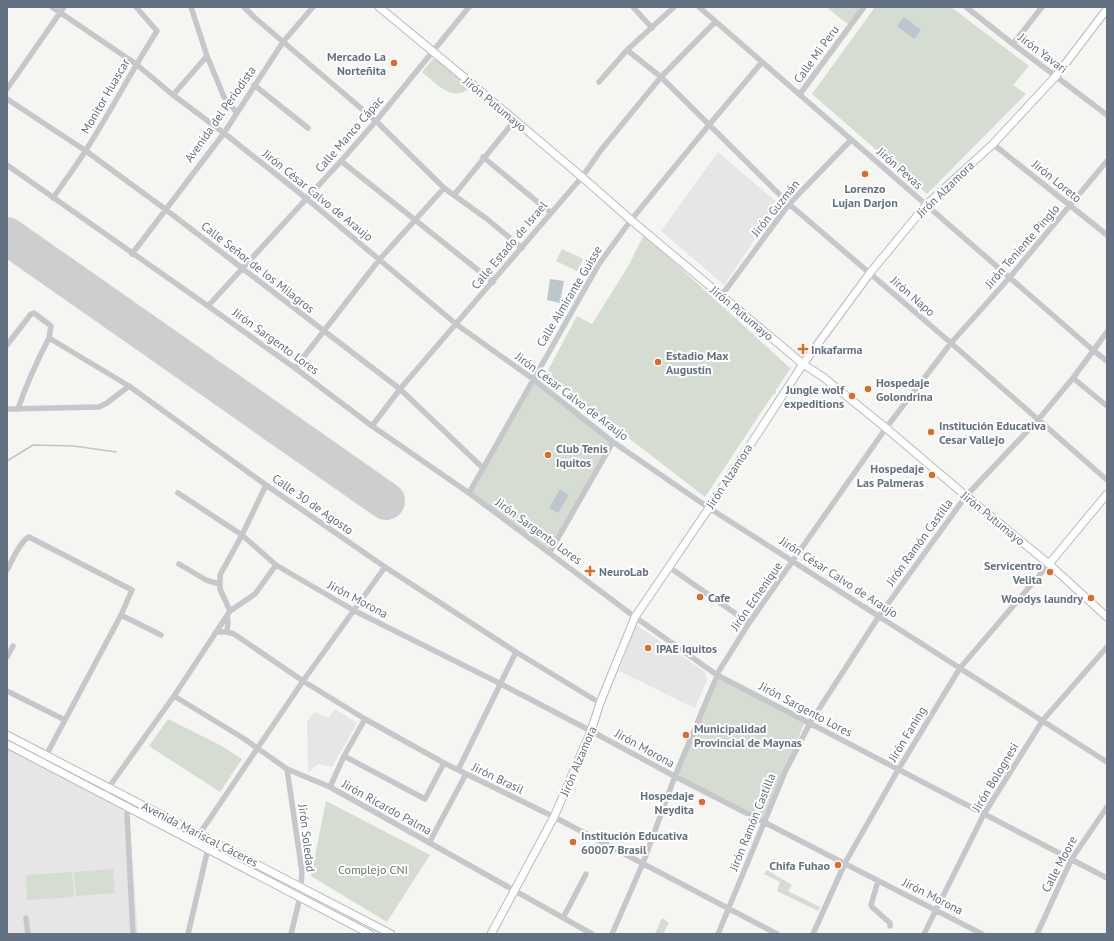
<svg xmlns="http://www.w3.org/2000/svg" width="1114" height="941" font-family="'PT Sans',sans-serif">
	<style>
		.built { fill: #e5e6e5 }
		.green { fill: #d5dcd2 }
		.water { fill: #bec6cd }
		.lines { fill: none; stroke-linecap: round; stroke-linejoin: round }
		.stream { stroke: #bec6cd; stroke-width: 1.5 }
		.runway { stroke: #ccced0; stroke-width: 38 }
		.secondary-casing { stroke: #b7babf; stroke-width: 9 }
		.street { stroke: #c5c7cb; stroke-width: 5.5 }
		.secondary { stroke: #fff; stroke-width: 7 }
		.poi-dot { fill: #e06a26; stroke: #fff; stroke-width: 1.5 }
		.labels { text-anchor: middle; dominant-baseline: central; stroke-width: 4; stroke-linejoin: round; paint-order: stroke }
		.street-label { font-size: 12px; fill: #647182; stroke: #fff }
		.poi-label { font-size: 12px; font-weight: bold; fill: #647182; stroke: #fff; text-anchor: start }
		.park-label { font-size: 12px; fill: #657963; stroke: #fff }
	</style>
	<rect width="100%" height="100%" fill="#f5f5f1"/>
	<path class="built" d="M718,152L779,204L724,285L661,231Z
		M636,625L705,672L707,680L695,708L619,671Z
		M335,709L357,723L332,767L318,764L308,773L307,722L314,712L329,718Z
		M7,748L129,811L138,934H7Z"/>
	<path class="green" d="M826,7H861L848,24Z
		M875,7H951L1029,66L1013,85L1026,94L927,194L812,94Z
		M433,59L441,61L471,87C453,104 437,84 422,72Z
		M644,235L790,368L793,365L776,390V393L772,396L705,497L546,374L577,316L592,324L629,265L638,246Z
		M562,249L583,259L577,271L556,261Z
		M533,379L613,442L550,552L469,493Z
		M717,675L805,721L765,823L675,776Z
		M168,719L220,745L242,759L220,792L149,746Z
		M326,801L430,855L387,922L311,876Z
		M113,869L115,893L76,896L74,872Z
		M767,870L792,885L788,891L820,907L818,911L777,891L780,882L764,874Z
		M72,872L74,897L27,900L26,875Z
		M662,918L669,923L663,934H655Z"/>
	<path class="water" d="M904,17L921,30L914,39L897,26Z
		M550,279L564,281L560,303L547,300Z
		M560,489L569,495L558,513L549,508Z"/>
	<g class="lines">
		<path class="stream" d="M7,461L33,445L74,446L116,452"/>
		<path class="runway" d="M7,236L386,501"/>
		<g class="secondary-casing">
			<path id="secondary" d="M379,7L471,83L582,177L631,220L803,364L823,377L886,428L966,496L1049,564L1107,617
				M1049,564L1107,494
				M7,735L391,934
				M7,744L370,934
				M491,934L554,817L591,731L600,703L635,617L709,508L803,364L870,273L926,205L993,144L1056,76L1107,9"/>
		</g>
		<path class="street" d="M52,7L136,64L173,95L224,133L307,199L456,324L533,379L613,442L709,508L1107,762
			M191,7L207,56L224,97L237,113
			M244,7L254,17L376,121L444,188L487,219L522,248
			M633,7L652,28
			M699,7L1094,351L1107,361
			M966,7L1013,44L1107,115
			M1013,44L1042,7
			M627,50L661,77L789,204L951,343L1107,480
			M599,82L627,50L674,7
			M254,85L308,128
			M7,89L64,7
			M800,94L864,7
			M173,95L207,56
			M7,99L86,151L165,209L400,389L483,468
			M993,144L1107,235
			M483,157L551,213
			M341,161L493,282
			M7,165L208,306L295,368L372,426L469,493L635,617L717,675L1107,878
			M454,195L515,120
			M53,198C64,182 76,166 86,150C111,111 132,70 157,31L136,7
			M132,254L224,133L283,42L313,7
			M722,295L789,204L851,140
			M208,306L341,161L376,121L469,7
			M7,345L31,314L34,313L51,326L49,338L129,386L266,485L385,567L516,652L600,703
			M295,368L379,260L444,188
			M1073,378L1107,406
			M7,409L99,407L107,403L129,386
			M18,409C26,385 37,361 49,338
			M372,426L400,389L582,177L601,150L661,77L715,22
			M178,493L242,535L276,565L353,610L501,684L591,731L676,777L982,934
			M469,493L599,264L631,220L709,125L762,62
			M550,552L613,442
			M179,564L206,580L219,584
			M669,567L749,623
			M7,570C12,561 20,541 29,537L132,590L121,615L42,763
			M230,611L255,594L276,565
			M121,615L161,635
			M227,616L228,622L227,632
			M216,632H227L234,634L303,681L365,719L444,763L554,817L777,934
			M7,657L13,646
			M7,691L65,720
			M174,696L243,738L287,769L330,787L592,934
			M344,756L425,799L444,763
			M287,769L302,872L300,897L291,934
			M458,770L516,652
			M330,787L344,756L365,719
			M105,796L109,787L174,696L230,611L220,589V575L242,535L266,485
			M129,808L127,814L133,934
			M194,842L303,681L385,567
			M429,843L466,774
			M878,881L871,905L872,907L890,923V926
			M26,918L28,934
			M563,918L586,874
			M188,934L210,840
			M612,934L643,863L675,776L719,671L749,623L886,428L951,343L1010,277L1107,161
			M718,934L785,772L810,723L879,616L966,496L1038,420L1073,378L1107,332
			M813,934L845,863L898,770L960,668L1049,564
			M924,934L984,814L1043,720L1107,647
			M1037,934L1071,860L1107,807"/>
		<use href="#secondary" class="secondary"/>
	</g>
	<g class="poi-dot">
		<circle cx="394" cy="63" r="4"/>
		<circle cx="865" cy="174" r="4"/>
		<path d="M801 343h4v4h4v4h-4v4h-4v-4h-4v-4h4z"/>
		<circle cx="658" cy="362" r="4"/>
		<circle cx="868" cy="389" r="4"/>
		<circle cx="852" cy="396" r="4"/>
		<circle cx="931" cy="432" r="4"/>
		<circle cx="548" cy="455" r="4"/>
		<circle cx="932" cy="475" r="4"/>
		<path d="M588 565h4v4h4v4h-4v4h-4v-4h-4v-4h4z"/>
		<circle cx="1050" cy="572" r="4"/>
		<circle cx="700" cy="597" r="4"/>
		<circle cx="1091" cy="598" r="4"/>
		<circle cx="648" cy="648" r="4"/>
		<circle cx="686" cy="735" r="4"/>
		<circle cx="702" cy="802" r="4"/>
		<circle cx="573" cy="842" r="4"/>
		<circle cx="838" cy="865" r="4"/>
	</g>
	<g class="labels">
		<g class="street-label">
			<text transform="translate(1043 53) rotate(37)">Jirón Yavari</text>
			<text transform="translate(816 54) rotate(-54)">Calle Mi Peru</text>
			<text transform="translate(105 96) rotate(-60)">Monitor Huascar</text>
			<text transform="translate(495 104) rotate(40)">Jirón Putumayo</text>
			<text transform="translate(220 114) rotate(-55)">Avenida del Periodista</text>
			<text transform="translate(349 134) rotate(-49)">Calle Manco Cápac</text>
			<text transform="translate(900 168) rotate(41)">Jirón Pevas</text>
			<text transform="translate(1057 181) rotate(39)">Jirón Loreto</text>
			<text transform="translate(945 189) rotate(-44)">Jirón Alzamora</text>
			<text transform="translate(318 195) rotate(39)">Jirón César Calvo de Araujo</text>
			<text transform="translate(775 208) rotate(-51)">Jirón Guzmán</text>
			<text transform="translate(509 245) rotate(-50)">Calle Estado de Israel</text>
			<text transform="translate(1022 246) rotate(-49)">Jirón Teniente Pinglo</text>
			<text transform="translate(258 267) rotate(38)">Calle Señor de los Milagros</text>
			<text transform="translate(569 296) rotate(-59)">Calle Almirante Guisse</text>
			<text transform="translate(913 296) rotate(41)">Jirón Napo</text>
			<text transform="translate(742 313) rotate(40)">Jirón Putumayo</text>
			<text transform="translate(276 341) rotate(36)">Jirón Sargento Lores</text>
			<text transform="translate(572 396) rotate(37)">Jirón César Calvo de Araujo</text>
			<text transform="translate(729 476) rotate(-57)">Jirón Alzamora</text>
			<text transform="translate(313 504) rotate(35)">Calle 30 de Agosto</text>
			<text transform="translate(993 518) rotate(39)">Jirón Putumayo</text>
			<text transform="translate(539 531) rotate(36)">Jirón Sargento Lores</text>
			<text transform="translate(919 542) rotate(-54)">Jirón Ramón Castilla</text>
			<text transform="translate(839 577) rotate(33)">Jirón César Calvo de Araujo</text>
			<text transform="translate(756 596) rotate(-55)">Jirón Echenique</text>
			<text transform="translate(358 599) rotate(28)">Jirón Morona</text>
			<text transform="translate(806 709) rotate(28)">Jirón Sargento Lores</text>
			<text transform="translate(907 734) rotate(-59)">Jirón Faning</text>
			<text transform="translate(645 748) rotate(29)">Jirón Morona</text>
			<text transform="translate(578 761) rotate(-67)">Jirón Alzamora</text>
			<text transform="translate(995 777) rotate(-59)">Jirón Bolognesi</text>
			<text transform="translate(498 778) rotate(26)">Jirón Brasil</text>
			<text transform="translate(387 807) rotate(29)">Jirón Ricardo Palma</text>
			<text transform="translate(752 822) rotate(-68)">Jirón Ramón Castilla</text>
			<text transform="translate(200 834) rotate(27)">Avenida Mariscal Cáceres</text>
			<text transform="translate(307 838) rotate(83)">Jirón Soledad</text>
			<text transform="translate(1059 864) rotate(-62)">Calle Moore</text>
			<text transform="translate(933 896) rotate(27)">Jirón Morona</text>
		</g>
		<g class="poi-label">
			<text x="386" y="56" text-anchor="end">Mercado La<tspan x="386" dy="14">Norteñita</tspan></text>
			<text x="865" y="188" text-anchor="middle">Lorenzo<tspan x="865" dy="14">Lujan Darjon</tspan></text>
			<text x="811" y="349">Inkafarma</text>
			<text x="666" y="355">Estadio Max<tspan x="666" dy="14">Augustín</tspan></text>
			<text x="876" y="382">Hospedaje<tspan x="876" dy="14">Golondrina</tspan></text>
			<text x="844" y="389" text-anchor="end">Jungle wolf<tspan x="844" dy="14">expeditions</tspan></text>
			<text x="939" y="425">Institución Educativa<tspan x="939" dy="14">Cesar Vallejo</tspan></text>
			<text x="556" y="448">Club Tenis<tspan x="556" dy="14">Iquitos</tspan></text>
			<text x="924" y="468" text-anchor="end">Hospedaje<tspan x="924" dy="14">Las Palmeras</tspan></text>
			<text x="1042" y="565" text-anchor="end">Servicentro<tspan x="1042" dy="14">Velita</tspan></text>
			<text x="599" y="571">NeuroLab</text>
			<text x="708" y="597">Cafe</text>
			<text x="1083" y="598" text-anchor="end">Woodys laundry</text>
			<text x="656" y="648">IPAE Iquitos</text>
			<text x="694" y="728">Municipalidad<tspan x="694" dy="14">Provincial de Maynas</tspan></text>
			<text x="694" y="795" text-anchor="end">Hospedaje<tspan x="694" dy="14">Neydita</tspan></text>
			<text x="581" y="835">Institución Educativa<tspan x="581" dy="14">60007 Brasil</tspan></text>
			<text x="830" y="865" text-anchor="end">Chifa Fuhao</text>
		</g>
		<g class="park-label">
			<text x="373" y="869">Complejo CNI</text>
		</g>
	</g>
	<rect width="1114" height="941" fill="none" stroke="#647182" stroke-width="16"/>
</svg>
